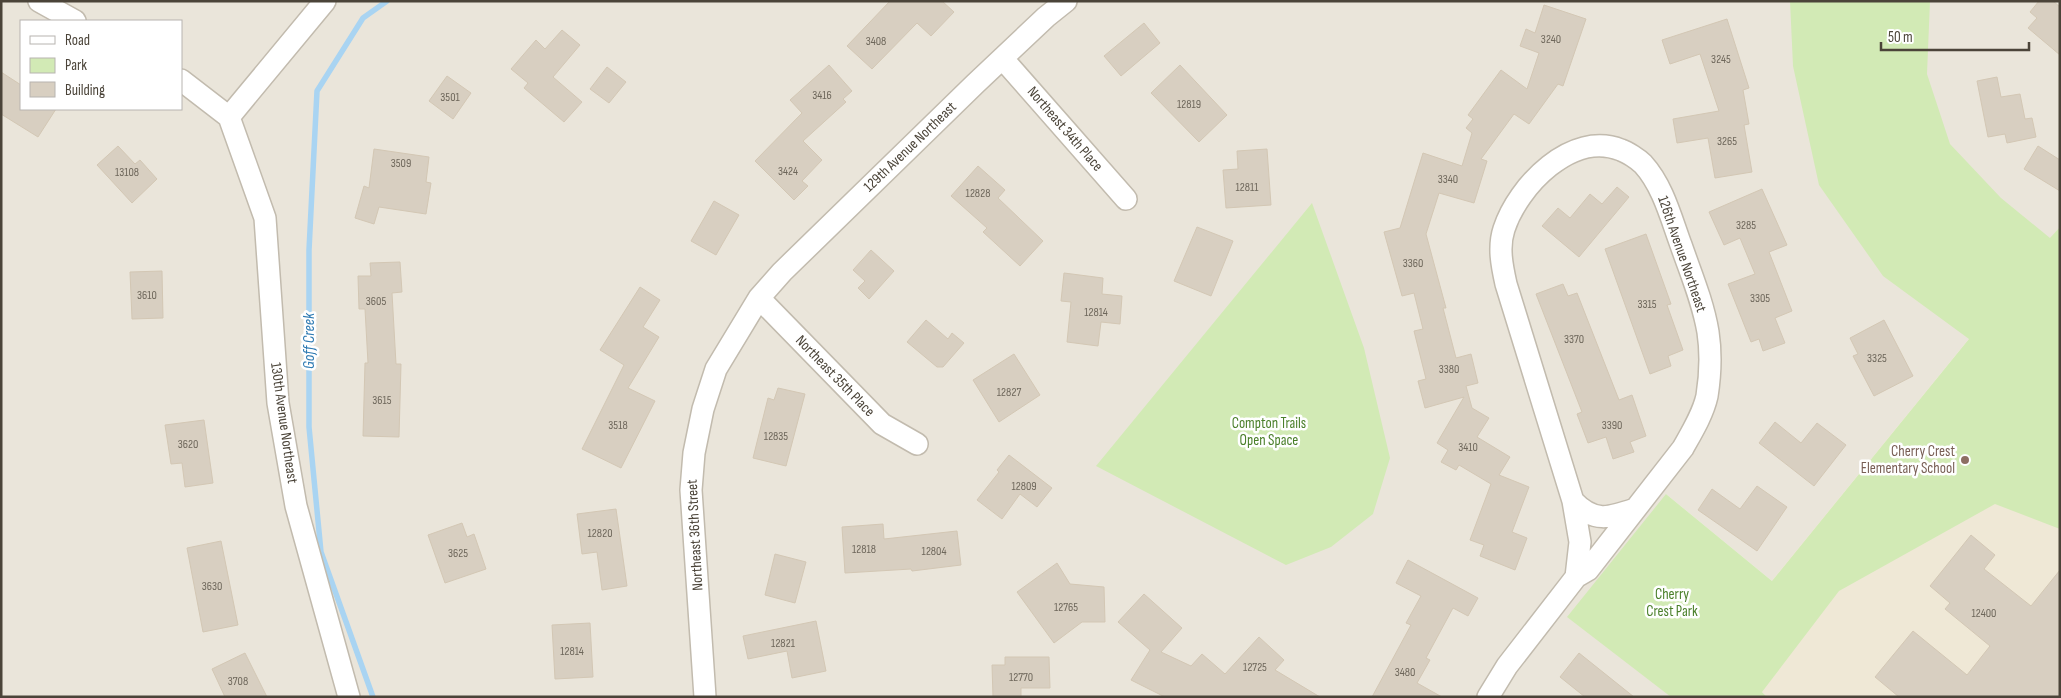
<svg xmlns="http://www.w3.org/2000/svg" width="2061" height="698" font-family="'Sofia Sans Condensed',sans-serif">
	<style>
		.residential { fill: #eae5da; fill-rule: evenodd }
		.education { fill: #efe8d6 }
		.green { fill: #d2eab5 }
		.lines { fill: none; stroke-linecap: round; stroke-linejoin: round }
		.stream { stroke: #a9d4f2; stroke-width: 5.5 }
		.building { fill: #d8cfc1; stroke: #d3c7b4 }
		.minor-casing { stroke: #c2bbae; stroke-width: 24 }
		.minor { stroke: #fff; stroke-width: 21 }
		.education-dot { fill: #8d6e63; stroke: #fff; stroke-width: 2 }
		.labels { text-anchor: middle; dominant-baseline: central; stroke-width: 5; stroke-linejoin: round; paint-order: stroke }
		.number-label { font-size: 12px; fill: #6e675b }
		.street-label { font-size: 15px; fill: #4b4439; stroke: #fff }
		.park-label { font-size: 15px; fill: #4a7f2a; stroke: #fff }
		.education-label { font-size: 15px; fill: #785e54; stroke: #fff; text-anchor: end }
		.water-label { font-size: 16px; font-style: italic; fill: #2e7ab2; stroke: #fff }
	</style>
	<rect width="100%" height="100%" fill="#f6f3ec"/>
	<path class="residential" d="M1,1H2060V227L1772,581L1666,494L1671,697H1ZM21,21H181V109H21Z"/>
	<path class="education" d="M2060,227V697H1767L1762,692L1744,615Z"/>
	<path class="green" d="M1790,1H1930L1927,74L1950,144L2001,198L2050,238L2060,227V529L1995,504L1839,591L1762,692L1767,697H1671L1567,617L1666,494L1772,581L1969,339L1883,276L1819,185L1793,66Z
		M1312,203L1364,348L1390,458L1373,514L1331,547L1286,565L1096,466Z"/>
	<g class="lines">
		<path class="stream" d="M373,697L321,552L309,427V250L317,91L363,18L387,1"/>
	</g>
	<path class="building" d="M890,1H942L954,12L931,36L917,23L872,69L847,46Z
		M2039,1H2053L2060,7V55L2028,28L2037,18L2030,12Z
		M1544,5L1586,19L1563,86L1558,84L1529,124L1514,114L1481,159L1487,161L1474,203L1439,193L1426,234L1446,308H1443L1456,358L1471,354L1478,383L1466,386L1472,408L1489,418L1477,437L1510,457L1499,475L1529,487L1512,532L1527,538L1515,570L1480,556L1484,545L1470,540L1491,484L1459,465L1456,470L1441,462L1448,450L1437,443L1464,397L1425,408L1418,381L1426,379L1414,331L1423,329L1414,293L1402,296L1384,232L1400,228L1423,153L1462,166L1472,133L1466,128L1473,119L1468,115L1501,70L1527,89L1539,53L1520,46L1526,29L1535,33Z
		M1727,19L1749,88L1743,90L1749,124L1744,125L1752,172L1715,178L1708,138L1677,143L1673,119L1719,111L1700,54L1670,64L1662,40Z
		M1144,23L1160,43L1121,76L1104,56Z
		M562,30L580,45L553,77L582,102L564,122L524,88L528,83L511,69L536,40L545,49Z
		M829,65L852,91L843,99L846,102L803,141L822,160L802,181L808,186L794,200L755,161L802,113L790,100Z
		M1180,65L1227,115L1199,142L1151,93Z
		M607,67L626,82L609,103L590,89Z
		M1,72L21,85V109H56L38,137L1,114Z
		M447,76L471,93L453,119L429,101Z
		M1997,77L2001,97L2020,94L2025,119L2032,118L2036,137L2007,143L2005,134L1988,137L1977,81Z
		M118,146L135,164L140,160L157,179L132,203L97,165Z
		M2038,146L2060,160V191L2024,169Z
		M374,149L429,157L426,182L431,183L426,214L379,207L374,224L355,218L364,186L369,188Z
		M1267,149L1271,205L1226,208L1223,170L1238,169L1237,151Z
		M978,166L1005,190L998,198L1043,241L1020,266L983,232L987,228L951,196Z
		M1617,187L1629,197L1579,257L1542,226L1558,208L1570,218L1590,194L1602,204Z
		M1762,189L1787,245L1769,252L1792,311L1775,318L1785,343L1763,351L1759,339L1751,342L1728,284L1755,274L1740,238L1724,245L1709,212Z
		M714,201L739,215L716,255L691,241Z
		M1197,227L1233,241L1211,296L1174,281Z
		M1646,234L1671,304L1667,305L1683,350L1668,356L1671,366L1650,374L1605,249Z
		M871,250L894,271L869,299L858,288L865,281L853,270Z
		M400,262L402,292L392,293L396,364H401L399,437L363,436L365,363H368L365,309H359L358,276H371L370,263Z
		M162,271L163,318L132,319L130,272Z
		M1064,273L1103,278L1102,294L1122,296L1120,324L1101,322L1098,346L1067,342L1071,302L1061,301Z
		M1563,284L1568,296L1577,293L1619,400L1632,395L1646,436L1630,442L1634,452L1613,459L1606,437L1588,443L1577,414L1582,412L1536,294Z
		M640,287L660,300L643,327L659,337L628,388L655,401L621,468L582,449L624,365L600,350Z
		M926,320L948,339L952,333L964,343L943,367H937L907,342Z
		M1884,320L1913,376L1874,396L1853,356L1858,354L1850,338Z
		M1014,354L1040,395L999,422L973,380Z
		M778,388L805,394L786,466L753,458L768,398L774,400Z
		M204,420L213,483L185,487L182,463L171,464L165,425Z
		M1775,422L1801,443L1817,423L1846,445L1814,486L1759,443Z
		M1009,455L1052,488L1037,507L1020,494L1002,519L977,500L999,472L997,470Z
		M1757,486L1787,507L1757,551L1698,510L1712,489L1740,509Z
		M616,509L627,586L602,590L597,552L582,554L577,514Z
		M462,523L467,537L474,534L486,569L445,583L428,535Z
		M883,524L884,539L957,531L961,565L912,571L911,569L845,573L842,527Z
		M1971,535L1995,555L1984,569L2031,606L2060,570V697H1899L1875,677L1913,631L1967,675L1990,646L1945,609L1950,603L1930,586Z
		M221,541L238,625L203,632L187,548Z
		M775,554L806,562L795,603L765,595Z
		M1408,560L1478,598L1468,616L1453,608L1426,658L1430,660L1417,683L1442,697H1372L1411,625L1406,623L1421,596L1396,583Z
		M1057,563L1070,584L1104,587L1105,622H1082L1054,643L1017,592Z
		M1144,594L1182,628L1161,652L1191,666L1202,654L1225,674L1259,637L1284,660L1275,670L1320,697H1165L1131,680L1150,650L1118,622Z
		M816,621L826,671L792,678L787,651L748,659L743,636Z
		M590,623L593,677L555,679L552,625Z
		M245,653L267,697H225L212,669Z
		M1579,653L1634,697H1585L1560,677Z
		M1005,657H1049L1050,688H1021V697H993L992,665H1005Z"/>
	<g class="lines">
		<g class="minor-casing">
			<path id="minor" d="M39,1L75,21
				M1003,59L1126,199
				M181,80L229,117
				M229,117L265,218L278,403L296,506L349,697
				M229,117L325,1
				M759,298L882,424L917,444
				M1573,501C1594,523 1609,518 1635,509
				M705,697L691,490L694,453L703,409L716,369L759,298L782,272L975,84L1046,17L1066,1
				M1488,697L1507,666L1576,577L1588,570L1683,448C1692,432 1703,414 1707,396C1710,377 1711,352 1708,332C1703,302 1691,274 1681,245C1671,218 1663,186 1643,164C1638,159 1627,152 1621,150C1572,130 1518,186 1504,229C1498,247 1502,266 1506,284L1573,501L1580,542L1576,577"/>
		</g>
		<use href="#minor" class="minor"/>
	</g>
	<circle class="education-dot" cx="1965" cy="460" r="5"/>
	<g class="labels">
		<g class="number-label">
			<text x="1551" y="39">3240</text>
			<text x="876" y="41">3408</text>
			<text x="1721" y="59">3245</text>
			<text x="822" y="95">3416</text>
			<text x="450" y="97">3501</text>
			<text x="1189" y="104">12819</text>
			<text x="1727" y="141">3265</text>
			<text x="401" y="163">3509</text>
			<text x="788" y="171">3424</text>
			<text x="127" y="172">13108</text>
			<text x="1448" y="179">3340</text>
			<text x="1247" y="187">12811</text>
			<text x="978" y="193">12828</text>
			<text x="1746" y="225">3285</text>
			<text x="1413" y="263">3360</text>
			<text x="147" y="295">3610</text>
			<text x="1760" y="298">3305</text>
			<text x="376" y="301">3605</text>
			<text x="1647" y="304">3315</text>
			<text x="1096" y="312">12814</text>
			<text x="1574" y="339">3370</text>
			<text x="1877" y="358">3325</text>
			<text x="1449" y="369">3380</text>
			<text x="1009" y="392">12827</text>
			<text x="382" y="400">3615</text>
			<text x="618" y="425">3518</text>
			<text x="1612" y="425">3390</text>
			<text x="776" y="436">12835</text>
			<text x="188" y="444">3620</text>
			<text x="1468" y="447">3410</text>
			<text x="1024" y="486">12809</text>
			<text x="600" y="533">12820</text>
			<text x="864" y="549">12818</text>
			<text x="934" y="551">12804</text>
			<text x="458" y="553">3625</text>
			<text x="212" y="586">3630</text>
			<text x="1066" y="607">12765</text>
			<text x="1984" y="613">12400</text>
			<text x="783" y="643">12821</text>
			<text x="572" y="651">12814</text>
			<text x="1255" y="667">12725</text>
			<text x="1405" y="672">3480</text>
			<text x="1021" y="677">12770</text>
			<text x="238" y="681">3708</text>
		</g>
		<g class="street-label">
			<text transform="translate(1065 129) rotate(49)">Northeast 34th Place</text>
			<text transform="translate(910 147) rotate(-44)">129th Avenue Northeast</text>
			<text transform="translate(1682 254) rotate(71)">126th Avenue Northeast</text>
			<text transform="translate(835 376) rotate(46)">Northeast 35th Place</text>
			<text transform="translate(284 423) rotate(82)">130th Avenue Northeast</text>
			<text transform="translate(695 535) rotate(-93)">Northeast 36th Street</text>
		</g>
		<g class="park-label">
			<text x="1269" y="423">Compton Trails<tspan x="1269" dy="17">Open Space</tspan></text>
			<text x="1672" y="594">Cherry<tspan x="1672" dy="17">Crest Park</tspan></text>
		</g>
		<g class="education-label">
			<text x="1955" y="451">Cherry Crest<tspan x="1955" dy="17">Elementary School</tspan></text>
		</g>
		<g class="water-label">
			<text transform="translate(309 341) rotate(-90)">Goff Creek</text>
		</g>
	</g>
	<rect width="2061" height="698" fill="none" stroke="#4b4439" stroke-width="5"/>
	<rect x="20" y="20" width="162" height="90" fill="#ffffff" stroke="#b7b4b0"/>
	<rect x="30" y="36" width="25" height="8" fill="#ffffff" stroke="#b7b4b0"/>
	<text x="65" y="45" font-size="15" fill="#4b4439">Road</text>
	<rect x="30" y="58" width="25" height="15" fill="#d2eab5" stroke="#b7b4b0"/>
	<text x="65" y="70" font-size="15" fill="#4b4439">Park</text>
	<rect x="30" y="82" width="25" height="15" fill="#d8cfc1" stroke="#b7b4b0"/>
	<text x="65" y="95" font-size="15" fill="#4b4439">Building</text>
	<path d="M1881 42v8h148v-8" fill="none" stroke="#4b4439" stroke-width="2.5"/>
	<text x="1888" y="42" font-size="15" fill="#4b4439" stroke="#ffffff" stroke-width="4" paint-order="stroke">50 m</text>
</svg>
